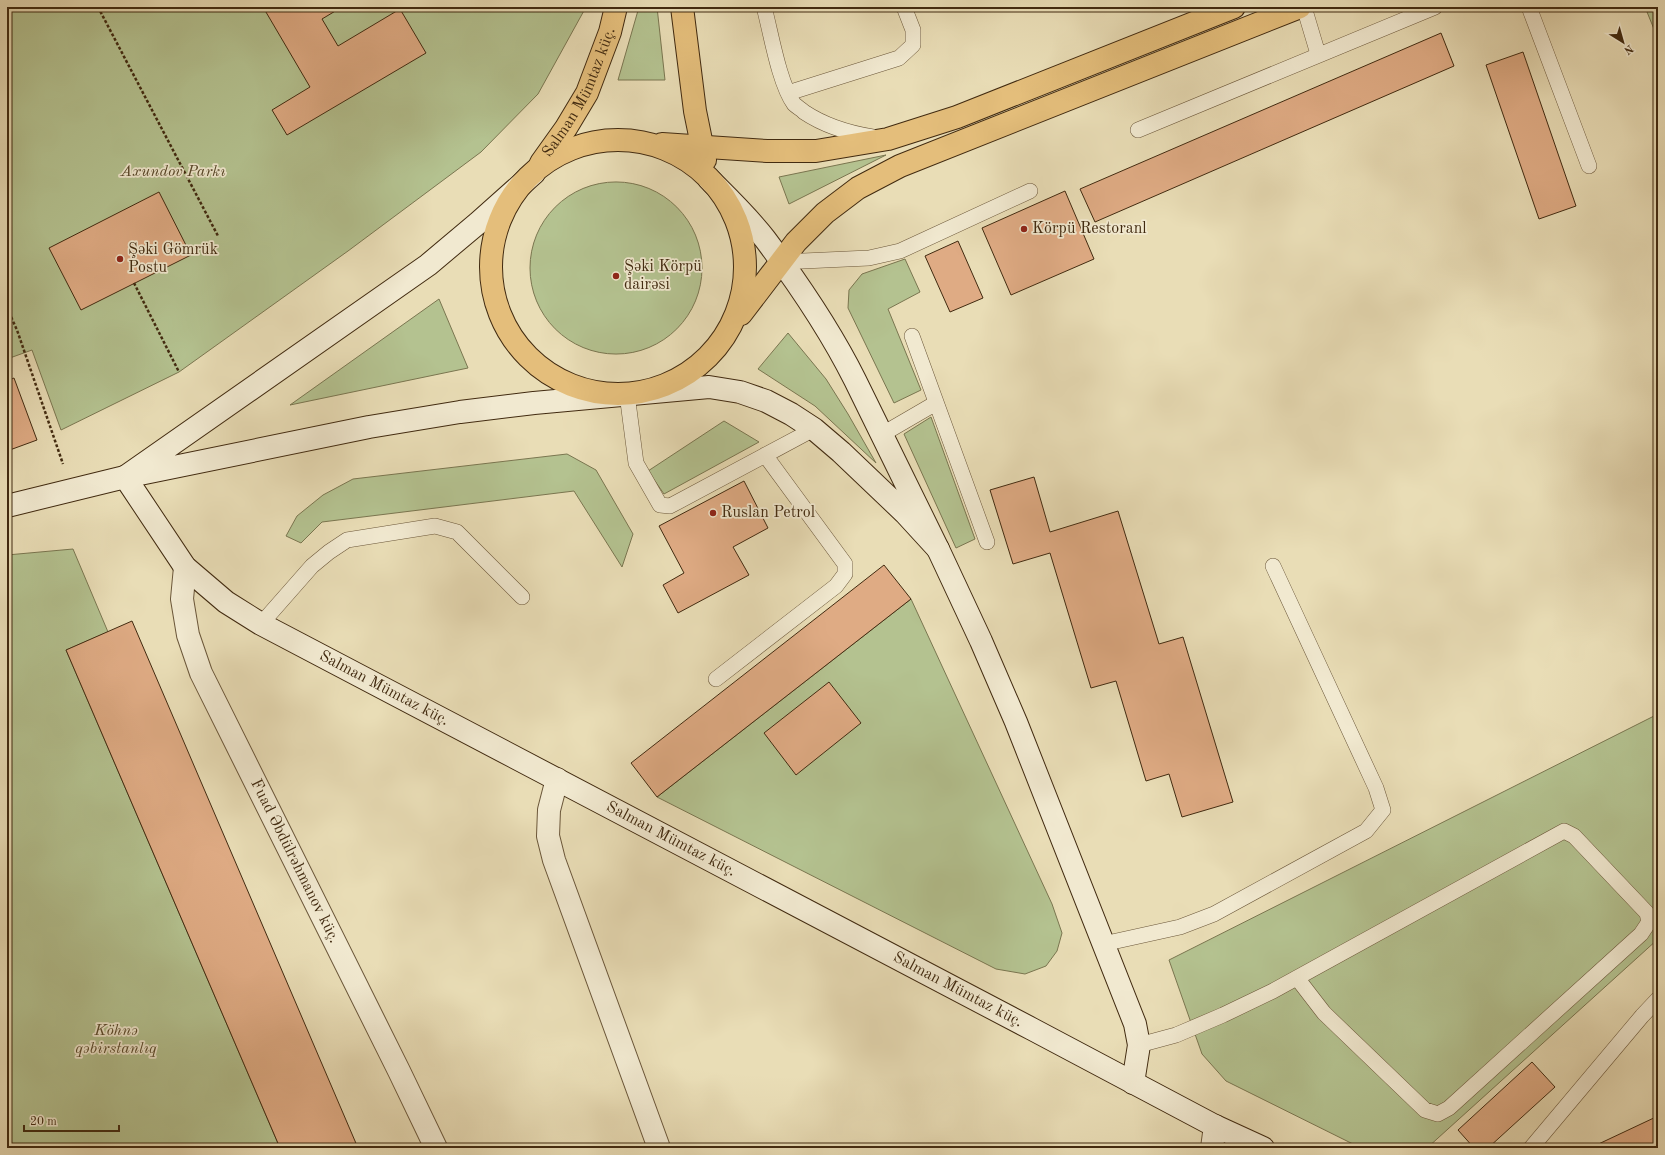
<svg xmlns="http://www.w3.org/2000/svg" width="1665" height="1155" font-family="'Old Standard TT',serif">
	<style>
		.green { fill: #b4c290; stroke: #7a7650 }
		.building { fill: #dfab84; stroke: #412a10 }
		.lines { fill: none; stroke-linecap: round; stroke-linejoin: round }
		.lane-casing { stroke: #6b573a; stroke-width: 16 }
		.street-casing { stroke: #6b573a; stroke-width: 24 }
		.secondary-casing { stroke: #412a10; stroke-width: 24 }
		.highway-casing { stroke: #412a10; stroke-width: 24 }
		.path { stroke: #412a10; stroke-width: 2.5; stroke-dasharray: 3 2; stroke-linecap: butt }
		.lane { stroke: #f1e9d0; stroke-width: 15 }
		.street { stroke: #f1e9d0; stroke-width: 22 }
		.secondary { stroke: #f1e9d0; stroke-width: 22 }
		.highway { stroke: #e4be7b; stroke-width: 22 }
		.poi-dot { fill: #8f2418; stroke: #f1e9d0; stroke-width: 1.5 }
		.labels { text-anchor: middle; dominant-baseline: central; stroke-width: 3.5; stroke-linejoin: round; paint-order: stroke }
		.street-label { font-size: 16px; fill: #412a10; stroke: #f1e9d0 }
		.park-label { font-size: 16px; font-style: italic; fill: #58482a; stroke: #f1e9d0 }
		.poi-label { font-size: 16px; fill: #412a10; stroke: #f1e9d0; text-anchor: start }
	</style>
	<rect width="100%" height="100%" fill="#e9ddb6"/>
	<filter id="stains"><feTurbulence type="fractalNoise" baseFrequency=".005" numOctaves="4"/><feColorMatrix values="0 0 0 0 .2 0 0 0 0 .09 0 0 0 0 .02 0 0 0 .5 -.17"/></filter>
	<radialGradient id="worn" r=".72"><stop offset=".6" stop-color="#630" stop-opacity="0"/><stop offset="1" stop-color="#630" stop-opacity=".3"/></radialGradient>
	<path class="green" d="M7,7H586L538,94L481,152L348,251L179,372L61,430L32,350L7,359Z
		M639,7H657L665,80H618Z
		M1645,7H1658V39Z
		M886,155L789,204L779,177Z
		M530 268a86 86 0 1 1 172 0a86 86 0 1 1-172 0Z
		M905,259L920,292L888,309L921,390L894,403L848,308L849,290L862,274Z
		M439,299L468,368L290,405Z
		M788,333L826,379L848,414L876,463L815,406L758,369Z
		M931,417L975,539L956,548L904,434Z
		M724,421L759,442L664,494L648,471Z
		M567,454L596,470L633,534L622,567L574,491L322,522L301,543L286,536L297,516L323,495L353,479Z
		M73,549L108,632L66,650L280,1148H7V555Z
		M911,599L1052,904L1062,933L1057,951L1046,966L1025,974L996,969L657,797Z
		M1658,714V939L1427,1148H1361L1226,1081L1202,1054L1169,960Z"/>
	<path class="building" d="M263,7H342L322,19L338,46L400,9L426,53L287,135L272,110L310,87Z
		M1441,33L1454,66L1095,222L1080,189Z
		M1523,52L1576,206L1539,219L1486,65Z
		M1065,191L1094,259L1011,295L982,228Z
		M159,192L191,255L81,310L49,248Z
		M958,241L983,298L950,312L925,256Z
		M14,378L37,440L7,451V381Z
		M1034,477L1050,532L1118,511L1159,644L1183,637L1233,802L1182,817L1169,774L1146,781L1116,681L1091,688L1050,553L1013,564L990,490Z
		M744,481L768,528L733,547L749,575L678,613L663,585L684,573L659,526Z
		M884,565L911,599L657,797L631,763Z
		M132,621L358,1148H280L66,650Z
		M829,682L861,723L796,775L764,733Z
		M1532,1062L1555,1087L1488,1148H1474L1458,1130Z
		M1658,1116V1148H1590Z"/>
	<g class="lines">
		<g class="lane-casing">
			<path id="lane" d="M764,7C771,33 779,83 794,104C797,107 801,109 804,112C825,126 848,133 873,137
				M1304,7L1318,54
				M1529,7L1589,166
				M788,93L899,58L913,45V30L904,7
				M1138,130L1435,7
				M781,262L869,258L900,251L1030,191
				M912,336L987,542
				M627,394L636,463L660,505L670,506L814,429
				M881,435L936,403
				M261,624L312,566L329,552L347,540L435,526L457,532L522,597
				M716,679L836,586L845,574V564L765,455
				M1103,944L1180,927L1214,914L1366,831L1383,810L1376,788L1273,566
				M1139,1045L1176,1035L1223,1015L1273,991L1564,831L1574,836L1647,913L1649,922L1641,934L1449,1108L1438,1114L1425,1110L1324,1013L1297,978
				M1531,1148L1642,1016L1658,999"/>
		</g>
		<g class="street-casing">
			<g id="street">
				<path id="s1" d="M185,567L182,599L188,635L201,673L399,1071L436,1148"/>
				<path d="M557,779L549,810L548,836L554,860L659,1148"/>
				<path d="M1212,1148L1215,1126"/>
			</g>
		</g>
		<g class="secondary-casing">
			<g id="secondary">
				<path d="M534,173L478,223L428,265L125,477L369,427L460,412L534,403L709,387L740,392L766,401L791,414L814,429L841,452L905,513L938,549C910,493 883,436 855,380C830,330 798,283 765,239C748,217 728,198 709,179"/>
				<path id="s2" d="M7,506L125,477L185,567L226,602L261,624L1032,1029L1215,1126L1263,1148"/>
				<path d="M938,549L981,641L1016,722L1135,1024L1139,1045L1133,1083"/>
			</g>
		</g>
		<g class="highway-casing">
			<g id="highway">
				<path d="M682,7L695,111L705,160"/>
				<circle cx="618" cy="267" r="127"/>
				<path d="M662,144L767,151H816L888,139L957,117L1234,7"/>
				<path id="s3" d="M541,163L566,128L587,93L610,32L616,7"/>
				<path d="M741,314L796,242L825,213L858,188L900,166L1300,7"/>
			</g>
		</g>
		<path class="path" d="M98,7L218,236
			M134,283L179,372
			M7,308L17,330L63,464"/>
		<use href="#lane" class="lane"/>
		<use href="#street" class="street"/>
		<use href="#secondary" class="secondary"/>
		<use href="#highway" class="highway"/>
	</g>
	<g class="poi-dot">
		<circle cx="1024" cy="229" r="4"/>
		<circle cx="120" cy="259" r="4"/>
		<circle cx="616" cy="276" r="4"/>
		<circle cx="713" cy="513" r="4"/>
	</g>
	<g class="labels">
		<g class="street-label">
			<text stroke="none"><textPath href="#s3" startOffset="81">Salman Mümtaz küç.</textPath></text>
			<text stroke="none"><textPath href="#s2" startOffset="464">Salman Mümtaz küç.</textPath></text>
			<text stroke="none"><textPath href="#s2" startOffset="788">Salman Mümtaz küç.</textPath></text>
			<text stroke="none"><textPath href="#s1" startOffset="319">Fuad Əbdülrəhmanov küç.</textPath></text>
			<text stroke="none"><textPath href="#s2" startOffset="1112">Salman Mümtaz küç.</textPath></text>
		</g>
		<g class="park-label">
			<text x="173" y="172">Axundov Parkı</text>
			<text x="116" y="1031">Köhnə<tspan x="116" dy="18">qəbirstanlıq</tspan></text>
		</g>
		<g class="poi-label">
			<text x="1032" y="229">Körpü Restoranl</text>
			<text x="128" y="250">Şəki Gömrük<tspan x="128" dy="18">Postu</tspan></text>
			<text x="624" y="267">Şəki Körpü<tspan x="624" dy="18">dairəsi</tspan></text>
			<text x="721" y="513">Ruslan Petrol</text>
		</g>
	</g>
	<rect width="1665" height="1155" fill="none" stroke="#e9ddb6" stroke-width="24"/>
	<rect x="8" y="8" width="1649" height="1139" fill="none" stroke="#412a10" stroke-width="2"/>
	<rect x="12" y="12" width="1641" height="1131" fill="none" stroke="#412a10"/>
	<g transform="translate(1623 42) rotate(143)" stroke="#f1e9d0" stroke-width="3" paint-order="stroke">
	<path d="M0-3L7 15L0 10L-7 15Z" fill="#412a10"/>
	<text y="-6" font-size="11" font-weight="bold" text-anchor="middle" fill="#412a10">N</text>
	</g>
	<path d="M24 1125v6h95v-6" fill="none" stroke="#412a10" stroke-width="2"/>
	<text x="30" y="1125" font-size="12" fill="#412a10" stroke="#f1e9d0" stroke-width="3" paint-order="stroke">20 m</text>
	<rect width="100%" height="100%" filter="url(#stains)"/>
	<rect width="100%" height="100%" fill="url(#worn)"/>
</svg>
